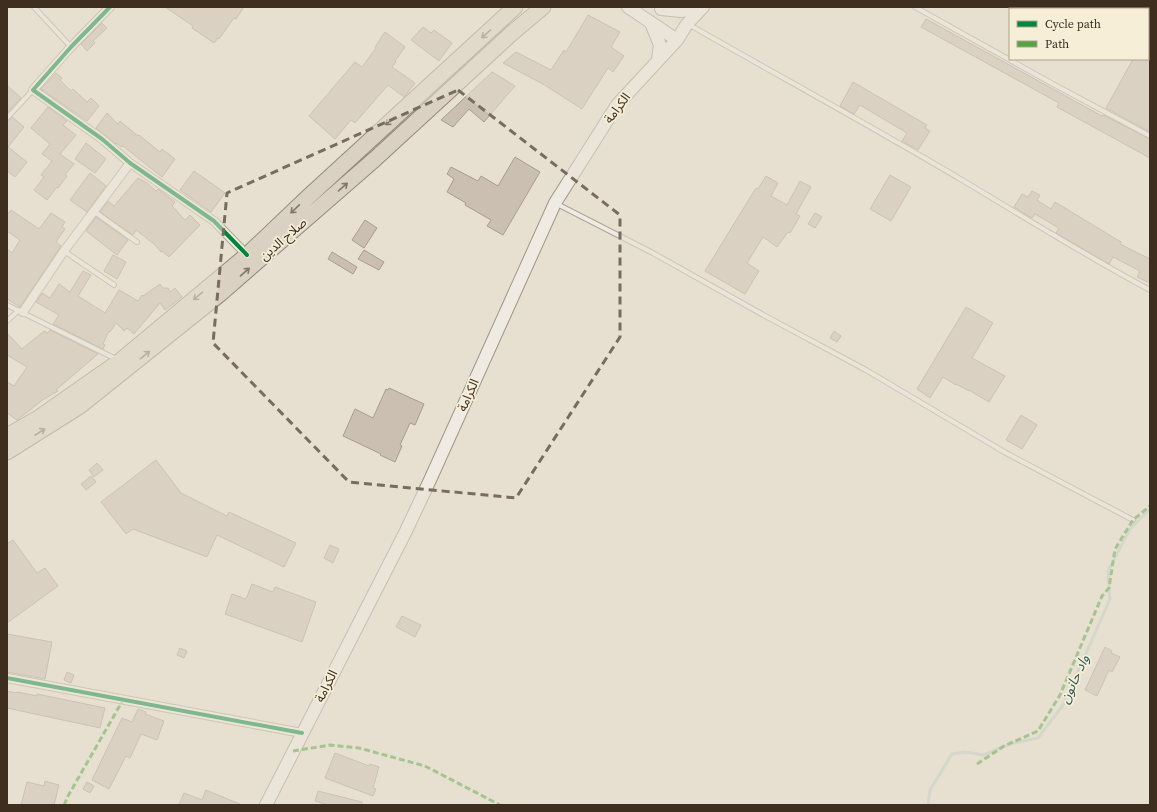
<svg xmlns="http://www.w3.org/2000/svg" width="1157" height="812" font-family="'Source Serif 4','Noto Sans Arabic',serif">
	<style>
		.lines { fill: none; stroke-linecap: round; stroke-linejoin: round }
		.stream { stroke: #bcccc2; stroke-width: 3 }
		.building { fill: #cbbfb2; stroke: #a89c90 }
		.lane-casing { stroke: #ada599; stroke-width: 6 }
		.street-casing { stroke: #ada599; stroke-width: 10 }
		.secondary-casing { stroke: #9c958a; stroke-width: 14 }
		.highway-casing { stroke: #928b80; stroke-width: 17 }
		.lane { stroke: #efebe3; stroke-width: 4 }
		.street { stroke: #efebe3; stroke-width: 8 }
		.secondary { stroke: #efebe3; stroke-width: 12 }
		.highway { stroke: #dad1c2; stroke-width: 15 }
		.quiet { stroke: #54a441; stroke-width: 3; stroke-dasharray: 6 3; stroke-linecap: butt }
		.cycleway-casing { stroke: #f7eed8; stroke-width: 6 }
		.cycleway { stroke: #00873e; stroke-width: 4 }
		.oneway { stroke: #847769 }
		.marked { fill: none; stroke: #786c5e; stroke-width: 3; stroke-dasharray: 8 5; stroke-linejoin: round }
		.labels { text-anchor: middle; dominant-baseline: central; stroke-width: 3.5; stroke-linejoin: round; paint-order: stroke }
		.street-label { font-size: 13px; fill: #3d2e20; stroke: #f7eed8 }
		.water-label { font-size: 14px; font-style: italic; fill: #2f5d5a; stroke: #f7eed8 }
	</style>
	<rect width="100%" height="100%" fill="#e7e0d1"/>
	<g class="lines">
		<path class="stream" d="M928,805L930,790L952,754L965,752L983,755L1010,744L1038,738L1063,705L1110,599L1108,571L1130,529L1150,509"/>
	</g>
	<path class="building" d="M165,7H244L236,19L234,18L219,39L218,38L214,43L192,28L193,26Z
		M588,15L620,32L611,47L624,56L613,72L608,68L582,109L543,84L503,63L516,52L551,70L564,50L566,52Z
		M926,19L1102,116L1103,115L1150,139V158L1057,107L1059,103L921,27Z
		M102,23L107,28L93,41L95,43L87,51L81,44Z
		M423,27L431,33L434,30L452,43L439,61L411,40Z
		M385,32L405,47L395,61L396,62L392,67L415,83L404,97L388,85L355,123L351,120L335,139L309,116L355,62L362,67L376,48L375,47Z
		M1133,59H1150V132L1106,108Z
		M492,72L515,86L484,122L469,109L453,127L441,120Z
		M56,73L62,78L60,80L71,91L73,89L87,102L91,98L99,106L87,121L41,89Z
		M853,82L927,125L925,128L930,131L918,150L902,141L907,133L860,105L854,114L840,106Z
		M7,85L21,98L7,113Z
		M48,107L67,121L63,125L76,135L60,154L74,164L65,175L67,176L58,188L57,187L47,200L34,190L44,177L41,175L52,161L42,154L50,144L31,128Z
		M107,113L118,124L120,121L138,136L139,135L160,152L162,149L175,159L162,177L123,146L122,147L116,143V144L96,128Z
		M12,117L24,127L8,147L27,162L15,177L7,171V121Z
		M86,143L106,159L95,173L75,159Z
		M515,157L540,172L503,235L487,226L491,220L465,205L466,203L447,192L454,179L447,174L451,167L478,181L481,176L498,186Z
		M194,171L225,193L211,212L180,190Z
		M90,173L106,186L87,212L70,200Z
		M890,175L911,187L891,221L870,209Z
		M766,176L778,183L771,196L787,205L800,181L811,187L796,214L800,216L790,233L788,232L777,247L763,237L747,263L759,271L745,294L705,271L756,188L758,189Z
		M138,178L147,183L156,191L158,189L175,202L172,206L185,220L190,215L200,225L169,257L162,251L161,252L154,244L136,230L133,235L100,212L108,201L114,206Z
		M1032,191L1040,195L1037,200L1051,209L1055,202L1121,242L1120,244L1150,259V283L1137,277L1140,271L1113,257L1109,264L1056,233L1059,228L1035,214L1032,218L1014,207L1022,194L1028,197V196H1029Z
		M11,210L39,229L51,213L65,222L62,227L65,229L56,242L61,246L20,307L7,299V249L12,253L20,240L7,231V215Z
		M815,213L822,217L815,228L808,224Z
		M96,217L128,240L117,255L86,231Z
		M365,220L377,228L364,248L352,240Z
		M364,250L384,262L379,270L358,259Z
		M332,252L357,267L353,274L328,259Z
		M113,255L126,262L117,279L104,271Z
		M83,271L91,275L78,296L105,313L119,290L138,301L142,295L143,296L160,284L163,288H168L170,292L175,288L182,297L165,310L160,303L134,334L127,328L124,331L116,323L110,332L109,331L103,344L105,345L103,349L53,324L59,315L36,302L42,293L50,298L59,284L70,292Z
		M966,307L993,323L972,358L1005,376L989,402L969,390V391L956,384V385L943,377L930,398L917,389Z
		M50,330L98,354L56,390L58,391L44,399L17,420L7,413V382L14,386L27,367L7,355V333L22,349L44,331L48,333Z
		M834,331L841,336L837,342L830,338Z
		M389,388L424,404L415,425L410,423L400,445L402,446L395,462L380,455L381,454L343,436L355,409L373,418L386,389L388,390Z
		M1021,415L1037,425L1022,449L1006,440Z
		M156,460L181,493L227,516L229,512L296,543L284,567L217,535L207,557L133,529L126,534L101,502Z
		M97,463L103,470L94,477L89,470Z
		M91,476L96,482L86,490L81,484Z
		M13,540L37,573L45,568L58,586L7,623V544Z
		M330,545L339,549L333,563L324,558Z
		M252,584L273,592L275,587L316,602L302,642L225,614L232,594L246,599Z
		M402,616L421,625L415,637L396,627Z
		M7,634L52,642L45,679L7,672Z
		M1105,647L1112,651L1111,653L1120,657L1112,672L1109,670L1097,696L1085,690Z
		M180,648L187,651L184,658L177,655Z
		M67,672L74,675L71,683L64,680Z
		M7,691L16,693L17,692L37,696V694L105,708L100,728L7,708Z
		M138,709L146,712L145,714L164,721L157,740L141,734L130,758L126,756L109,789L92,780L122,718L132,722Z
		M335,753L369,766L370,764L379,767L373,788L376,789L373,796L325,778Z
		M45,781L59,785L54,805H21L27,782L44,786Z
		M87,782L94,786L90,793L83,789Z
		M206,790L242,805H179L184,793L202,800Z
		M318,791L362,802V805H328L315,801Z"/>
	<g class="lines">
		<g class="lane-casing">
			<path id="lane" d="M34,7L71,47
				M915,7L1053,84L1150,136
				M688,24C779,76 871,126 962,180C1024,217 1086,256 1150,290
				M7,118L33,90
				M557,204L651,252L769,318L866,370L1006,453L1133,520
				M95,212L137,242
				M64,251L114,285
				M7,305L116,359
				M7,321L19,310"/>
		</g>
		<g class="street-casing">
			<path id="street" d="M110,7L71,47L33,90L102,139L130,163L214,221L247,255
				M23,312L64,251L130,163
				M7,678L302,733"/>
		</g>
		<g class="secondary-casing">
			<path id="secondary" d="M628,7L677,40
				M661,9L681,11L702,7
				M651,23L660,45L658,59
				M266,805L405,533L430,480L555,203L617,105L677,40L687,24L703,7"/>
		</g>
		<g class="highway-casing">
			<path id="highway" d="M7,436L40,417L120,361L247,255L307,198L515,7
				M7,452L80,406L220,294L375,159L512,33L543,7"/>
		</g>
		<use href="#lane" class="lane"/>
		<use href="#street" class="street"/>
		<use href="#secondary" class="secondary"/>
		<use href="#highway" class="highway"/>
		<path class="quiet" d="M293,751L330,745L359,748L425,766L500,805
			M977,764L1004,746L1038,731L1060,695L1102,596L1109,588L1115,549L1133,520L1150,506
			M64,805L68,796L123,700"/>
		<g class="cycleway-casing">
			<path id="cycleway" d="M110,7L71,47L33,90L102,139L130,163L214,221L247,255
				M7,678L302,733"/>
		</g>
		<use href="#cycleway" class="cycleway"/>
	</g>
	<defs><path id="oneway-shaft" d="M-6 0H5M1.5-3L5.5 0L1.5 3" fill="none" stroke-width="1.6" stroke-linecap="round" stroke-linejoin="round"/></defs>
	<g class="oneway">
		<use href="#oneway-shaft" transform="translate(486 34) rotate(138)"/>
		<use href="#oneway-shaft" transform="translate(390 121) rotate(138)"/>
		<use href="#oneway-shaft" transform="translate(343 187) rotate(-41)"/>
		<use href="#oneway-shaft" transform="translate(295 209) rotate(136)"/>
		<use href="#oneway-shaft" transform="translate(245 272) rotate(-41)"/>
		<use href="#oneway-shaft" transform="translate(198 296) rotate(140)"/>
		<use href="#oneway-shaft" transform="translate(145 355) rotate(-39)"/>
		<use href="#oneway-shaft" transform="translate(40 432) rotate(-33)"/>
	</g>
	<path d="M0 0H1157V812H0ZM458,90L620,215V337L516,498L349,482L213,343L227,193Z" fill="#e7e0d1" fill-opacity=".55" fill-rule="evenodd"/>
	<path class="marked" d="M458,90L620,215V337L516,498L349,482L213,343L227,193Z"/>
	<g class="labels">
		<g class="street-label">
			<text transform="translate(617 108) rotate(-53)">الكرامة</text>
			<text transform="translate(283 239) rotate(-41)">صلاح الدين</text>
			<text transform="translate(468 395) rotate(-66)">الكرامة</text>
			<text transform="translate(326 686) rotate(-63)">الكرامة</text>
		</g>
		<g class="water-label">
			<text transform="translate(1074 679) rotate(-65)">واد حانون</text>
		</g>
	</g>
	<rect width="1157" height="812" fill="none" stroke="#3d2e20" stroke-width="16"/>
	<rect x="1009" y="8" width="140" height="52" fill="#f7eed8" stroke="#ada18e"/>
	<rect x="1017" y="21" width="20" height="6" fill="#00873e" stroke="#ada18e"/>
	<text x="1045" y="28" font-size="12" fill="#3d2e20">Cycle path</text>
	<rect x="1017" y="41" width="20" height="6" fill="#54a441" stroke="#ada18e"/>
	<text x="1045" y="48" font-size="12" fill="#3d2e20">Path</text>
</svg>
